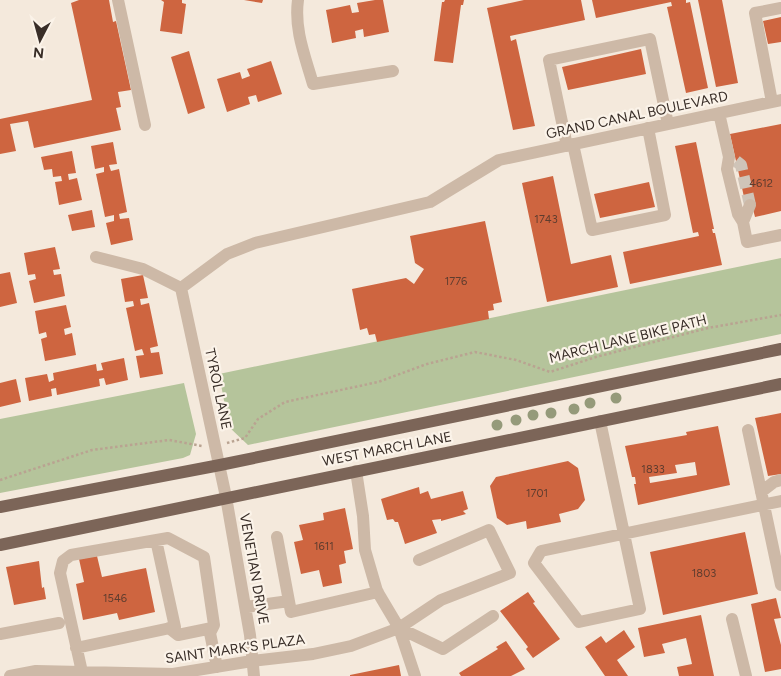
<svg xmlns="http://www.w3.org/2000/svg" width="781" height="676" font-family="Figtree,sans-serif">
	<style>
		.green { fill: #b5c49b }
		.building { fill: #ce6540; fill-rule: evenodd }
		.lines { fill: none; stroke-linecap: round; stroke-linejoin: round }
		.minor-tunnel { stroke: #cfc4b8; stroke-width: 12; stroke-dasharray: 12 6; stroke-linecap: butt }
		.path { stroke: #b9a391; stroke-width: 2.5; stroke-dasharray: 2.5 2.5; stroke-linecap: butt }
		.minor { stroke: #cdb9a7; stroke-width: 12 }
		.major { stroke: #7c6558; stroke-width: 12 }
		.tree { fill: #959a7a }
		.labels { text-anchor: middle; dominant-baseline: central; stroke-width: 4.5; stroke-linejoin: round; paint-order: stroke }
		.number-label { font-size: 11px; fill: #5e3c2e }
		.street-label { font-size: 14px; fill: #392e28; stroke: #fbf3e9 }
	</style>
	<rect width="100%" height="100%" fill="#f4e9dc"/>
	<path class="green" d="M781,258V334L248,445L229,427L219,374Z
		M184,383L196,434L190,455L183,458L0,493V419Z"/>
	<path class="building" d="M79,0H109L113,22L116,21L131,90L118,92L121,107L116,108L121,130L34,148L28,121L10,124L16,151L0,154V119L92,100L71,3Z
		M161,0H182V3L186,4L182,34L160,31L164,2Z
		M244,0H263L262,3Z
		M375,0H383L389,32L364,37L363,29L355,31L356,38L332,43L326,10L350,5L352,13L359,12L357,3Z
		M445,0H464L463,5H461L453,63L434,61L442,2H444Z
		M524,0H581L585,20L510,36L511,41L516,39L535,126L513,130L487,8Z
		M592,0H686V3L690,2L708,88L686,93L667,7L672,6L671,2L596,18Z
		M698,0H722L738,83L716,87Z
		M781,17V42L768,44L763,21Z
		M641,49L646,74L568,90L562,67Z
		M189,51L205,108L188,114L171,57Z
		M271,61L282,94L258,102L256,95L248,97L250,104L227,112L217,79L240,72L242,79L250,76L247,69Z
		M781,124V211L755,217L752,205L746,206L730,134Z
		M113,142L117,164L109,165L111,171L119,169L127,212L119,214L120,219L129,218L133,240L111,245L106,223L114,221V215L105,217L96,174L104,172V167L95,169L91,146Z
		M696,142L714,229H712L713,233H715L722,265L630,284L623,252L699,236L698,232L693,233L675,146Z
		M72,151L76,173L68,174L69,180L77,178L82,200L59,205L55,182L62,181L61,176L53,177L52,169L44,170L41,157Z
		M553,176L571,264L611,255L618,287L547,302L522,183Z
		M649,182L655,207L600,218L594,194Z
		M92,210L95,227L72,231L68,215Z
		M485,221L502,302L493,304L494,310L488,311L489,319L377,342L375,334L369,335L367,328L360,330L352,289L406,278L414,284L424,269L415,263L410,236Z
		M55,247L60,269L53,270L54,275L61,274L65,296L34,303L29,281L36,279L35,274L28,275L24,253Z
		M10,272L17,303L0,307V274Z
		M143,275L148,298L140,299L141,305L149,303L158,346L150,348L151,353L159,352L163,374L140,378L136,356L144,355L142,349L135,351L126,308L134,306L133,301L125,302L121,279Z
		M66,305L71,327L64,329L65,335L72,333L76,355L45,361L41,339L47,337L46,332L39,334L35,311Z
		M124,358L128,380L106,385L104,378L99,379L100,386L57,395L56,388L51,389L52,396L29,401L25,378L47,374L49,382L54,380L53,373L96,364L97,371L103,370L101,363Z
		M16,379L21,402L0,407V383Z
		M781,413V474L768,476L755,418Z
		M718,426L730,485L638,505L634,484H636L635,477H632L625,446L687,435L686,432ZM695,462L697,475L650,483L649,477L677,473L675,465Z
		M568,461L578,468L585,500L578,509L559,514L561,522L527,529L526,521L507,525L497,518L490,486L496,477Z
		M419,487L420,494L428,491L431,499L463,491L468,509L463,511L466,514L441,521V519L432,520L437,533L405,544L398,522H395L393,519L387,520L381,499Z
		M345,508L353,549L344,551L346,563L339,565L342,583L323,587L319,570L301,574L294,542L303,540L299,525L324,520L323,513Z
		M745,532L758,594L663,615L650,552Z
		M97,556L102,577L146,568L155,612L119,620L117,613L83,620L76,584L84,582L79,559Z
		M39,561L42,588L44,587L46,599L14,605L6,567Z
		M528,592L535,602L533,603L560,639L533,658L526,649L528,647L500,611Z
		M776,598L781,618L774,619L781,645V669L765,672L751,604Z
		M701,615L714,676H679L677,667L692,664L686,638L662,644L665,653L644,657L638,628Z
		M624,630L635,647L617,660L628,676H605L585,647L601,636L606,643Z
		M506,641L525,669L511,676H461L459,673L498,649L496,647Z
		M399,665L401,676H350V675Z"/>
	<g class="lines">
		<path class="minor-tunnel" d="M736,161L741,165L750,205"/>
		<path class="path" d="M227,443L245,438L258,419L285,402L378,382L427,364L475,352L516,360L550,372L596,357L708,328L781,315
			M0,480L92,450L169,440L202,446"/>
		<path class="minor" d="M118,0L145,125
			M298,0C294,30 305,56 313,84L393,71
			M772,102L755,13L781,8
			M719,113L729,157L727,169L738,214L743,222L747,242L781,235
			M573,144L592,230L665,215L648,128
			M567,146L549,60L650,39L668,124
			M743,222L750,205
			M96,257L143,269L181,288
			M181,288L227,254L255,243L430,202L499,160L781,100
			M181,288L226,497L250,635L254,676
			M600,421L640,609L579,622L534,563L541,551L781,501
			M748,430L781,585
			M356,471L363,516L365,550L377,591L399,628L415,676
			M761,492L774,482L781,480
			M277,537L291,612L378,592
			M246,607L289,601
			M732,619L746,676
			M169,628L178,635L212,628
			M399,628L443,649L493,616
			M0,634L59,623
			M76,648L175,627L156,540
			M82,672L60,573L63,561L71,555L168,538L204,557L214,625L210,633L217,667
			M10,676L36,671L173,674L252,661L313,654L351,646L399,628L441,600L510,573L489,530L419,560"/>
		<path class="major" d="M0,507L220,465L781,349
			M0,545L781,384"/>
	</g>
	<g class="tree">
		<circle cx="616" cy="398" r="5.5"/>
		<circle cx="590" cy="403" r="5.5"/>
		<circle cx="574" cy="409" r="5.5"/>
		<circle cx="551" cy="413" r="5.5"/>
		<circle cx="533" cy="415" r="5.5"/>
		<circle cx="516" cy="420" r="5.5"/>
		<circle cx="497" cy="425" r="5.5"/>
	</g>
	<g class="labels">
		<g class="number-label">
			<text x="761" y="183">4612</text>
			<text x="546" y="219">1743</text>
			<text x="456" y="281">1776</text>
			<text x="653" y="469">1833</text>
			<text x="537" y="493">1701</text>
			<text x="324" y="546">1611</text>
			<text x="704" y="573">1803</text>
			<text x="115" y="598">1546</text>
		</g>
		<g class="street-label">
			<text transform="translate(637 115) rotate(-12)">GRAND CANAL BOULEVARD</text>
			<text transform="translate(628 339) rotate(-14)">MARCH LANE BIKE PATH</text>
			<text transform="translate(218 389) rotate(78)">TYROL LANE</text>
			<text transform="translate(387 449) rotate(-11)">WEST MARCH LANE</text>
			<text transform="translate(254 569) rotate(80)">VENETIAN DRIVE</text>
			<text transform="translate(235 649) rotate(-8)">SAINT MARK'S PLAZA</text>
		</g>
	</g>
	<g transform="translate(40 40) rotate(186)" stroke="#fbf3e9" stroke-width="4" paint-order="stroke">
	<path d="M0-4L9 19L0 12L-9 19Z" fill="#392e28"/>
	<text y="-8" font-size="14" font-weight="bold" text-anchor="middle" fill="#392e28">N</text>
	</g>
</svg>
